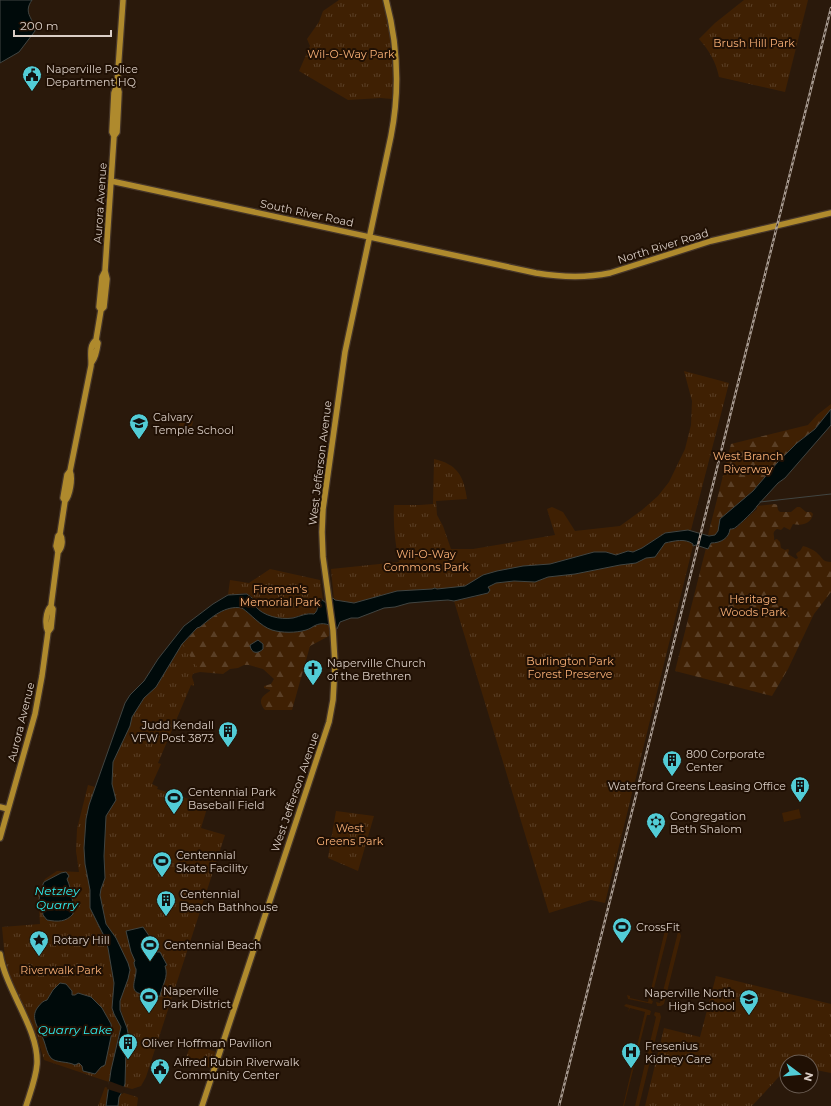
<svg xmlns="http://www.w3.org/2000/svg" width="831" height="1106" font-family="Montserrat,sans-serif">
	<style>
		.grass { fill: #3f2003 }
		.forest { fill: url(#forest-firs) }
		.park { fill: url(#park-tufts) }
		.water { fill: #000a0a; stroke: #414542 }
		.pier { fill: #2a190b }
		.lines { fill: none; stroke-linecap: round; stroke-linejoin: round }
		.stream { stroke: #414542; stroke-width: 1 }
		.secondary-casing { stroke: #463629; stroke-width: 8 }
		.secondary { stroke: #af8a2d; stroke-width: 5.5 }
		.rail-casing { stroke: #a99c92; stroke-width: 2.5 }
		.rail { stroke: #201004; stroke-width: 1; stroke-dasharray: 3; stroke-linecap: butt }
		.labels { text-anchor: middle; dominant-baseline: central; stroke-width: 4; stroke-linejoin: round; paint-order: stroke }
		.park-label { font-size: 11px; fill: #fab177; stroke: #201004 }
		.poi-label { font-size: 11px; fill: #dacec6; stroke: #201004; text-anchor: start }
		.street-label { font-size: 11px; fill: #dacec6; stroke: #201004 }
		.water-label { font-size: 12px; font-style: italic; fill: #2ef0f2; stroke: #201004 }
	</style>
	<defs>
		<pattern id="forest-firs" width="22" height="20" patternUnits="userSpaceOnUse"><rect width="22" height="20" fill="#3f2003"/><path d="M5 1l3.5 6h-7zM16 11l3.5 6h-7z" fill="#5a3f26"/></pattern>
		<pattern id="park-tufts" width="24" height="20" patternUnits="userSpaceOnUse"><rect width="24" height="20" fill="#3f2003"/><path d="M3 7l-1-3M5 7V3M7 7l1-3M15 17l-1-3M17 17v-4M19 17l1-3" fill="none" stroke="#5a3f26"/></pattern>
	</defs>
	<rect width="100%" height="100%" fill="#2a190b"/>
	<path class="grass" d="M799,809L801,818L784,822L782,813Z
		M665,930L668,933L651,1000L653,1001L652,1004L628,999L627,995L630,996V998L648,1002Z
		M678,932L680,933L681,936L664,1004L661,1006H657L656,1002L660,1003Z
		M626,1004L649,1010L651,1011L650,1015H647L624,1106H623L645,1012L630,1008L628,1012L629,1008L624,1006Z
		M655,1012L660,1013L661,1017L639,1106H635L656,1017L654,1015Z"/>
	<path class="forest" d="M831,404V409L815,429L797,443L777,463L753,491L720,519L718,531L715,535H708L731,444L808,425L817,415Z
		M775,504L777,505L778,510L780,512H791L797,507H800L806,512H811L813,514C811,524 802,526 793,524L790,530L784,527L781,530L777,529C771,533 775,535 774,540L777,539L780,542L781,548L785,550L788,549L789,550L788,554L796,559L798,558L796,554L798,552L800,551L803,546C807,547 815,550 818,554C823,558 822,562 831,562V592L814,614L788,669L772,696L675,671L706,548C710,544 721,539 727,537L730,529H735L757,509V506Z
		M237,607L241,608C260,620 265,631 290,632C295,632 300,632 306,630C314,628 319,622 329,624V636L310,646L292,710H265C257,701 262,696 270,691V690L264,688V686L271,684L274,679L263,669L249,665H244L238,668L230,669L223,674L200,672L192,674L181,646L197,628L200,627C212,618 222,608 237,607Z"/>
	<path class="park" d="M339,0H383L390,31L394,61V98L392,99L381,98L348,100L299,71L310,46L307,39L319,22L323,11Z
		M744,0H808L785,92L719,77C716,62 709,50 699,39L715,23Z
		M684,371L729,383L691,530H681L665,533L642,548L633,552L616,555L606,552H594L550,564L523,566L497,571L483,575L469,584L461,587L397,591L354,603L334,600L331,569L399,562C395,543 393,524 394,505H420L433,504L434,459C457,464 464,476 467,499L436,501L437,515L443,526L451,549H473L555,535L547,509L552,507L563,512L575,531L620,526L642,510L658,496L669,482L685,449L691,425L692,401Z
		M181,418L193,421L190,434L183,432L184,427L179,426Z
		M676,540L691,541L693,544V546L605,903L591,900L549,913L454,601L476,597L488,587L496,583L514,581L529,582L548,577L575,574L620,565L636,563L646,558L655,557L665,543Z
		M270,569L320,580L323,600L321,599L318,604L317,612L312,614C306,612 300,616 294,617C280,620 264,617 255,606L257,602L250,595L245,593L228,595L230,580L249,583Z
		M182,644L200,671C195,671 193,672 192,677L194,683V686L191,685L158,763L161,764L152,784L158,787L157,789L208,805L201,828L225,835L146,1077L141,1086L132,1089L124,1087L126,1048L129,1041L128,1035L120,1006L121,997L128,978V963L116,938L106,924L100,895L101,889L105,878L104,856L106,816L116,800L112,784L113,762L130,726L132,717L144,698L156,687Z
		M88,785L95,787L86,819L84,853L90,890L91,910L96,920L108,948L114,983L112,1008L114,1014L121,1027L109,1082L44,1060L37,1036L13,986L5,959L2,927L40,924L38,892L45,879L57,871L79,872L76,851L77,829Z
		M336,811L374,816L358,871L328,858Z
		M716,976L831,1004V1073L811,1069V1062H787V1068L752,1106H645L664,1028L700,1037Z
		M191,1044L220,1053L214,1069L185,1060Z
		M105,1087L137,1097L138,1098L137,1106H98Z"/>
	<path class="water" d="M0,0H32C22,14 35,19 35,31L19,52L0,63Z
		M831,409V425L785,478L778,483L757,506C756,509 739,525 736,527C734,529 732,529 730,529C729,538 721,543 711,543L708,549L696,545L693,546V544C685,538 674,541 665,543L655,557L646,558L636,563L620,565L575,574L548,577L535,582L514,581L496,583L488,587L490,590L488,593L454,601L448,600L433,601L409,603L395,607L384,608L358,618H351L340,622L337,629C330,625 323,621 314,626C311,628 309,629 306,630C296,633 282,633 272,630C260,626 251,614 242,608C225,605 212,617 200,627L197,628L182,644L156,687L144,698L132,717L130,726L113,762L112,784L116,800L106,816L104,856L105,878L101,889L100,895L106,924L116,938L128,963L130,970L128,979L120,1001V1010L127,1028L129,1038L126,1048L125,1084L122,1092L119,1097L118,1106H106L111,1070L121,1027L114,1014L112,1008L114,983L108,948L105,938L90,908V890L85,864L84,848L86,819L89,805L125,703L130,695L144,681L158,659L184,626L213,604L228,595L247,594L257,602L255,606C263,616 280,620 293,618C301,616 306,613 314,614C319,610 317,604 321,599L326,603L333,598L335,600L354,603L397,591L432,589L435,588L437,589L465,586L483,575L497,571L523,566L550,564L594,552H606L616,555L628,551L633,552L642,548L665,533L688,530L709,536L715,535L718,531L720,519L753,491L777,463L797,443L815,429Z
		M258,640L263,644V649C258,654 251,654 250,645Z
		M66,872L69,876L67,879C72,891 73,901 73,914C66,922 58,922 47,920L43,915L42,907L39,900L41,889L44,882L61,873Z
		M143,927L154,943L157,952H160L167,965L165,966C169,977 162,985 160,996L148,997L145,994C126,994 137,979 136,969C135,967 134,965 134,962L135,961L131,952L126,931Z
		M60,983L66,984L72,991V995H75L78,993L91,997L102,1008L111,1024L112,1032L105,1065L101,1067L95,1074L83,1071L82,1066L79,1063L75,1065C67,1061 56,1063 51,1058C47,1054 46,1046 44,1041C40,1030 29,1018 38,1007C41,1003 43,1001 47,1000L53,990Z"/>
	<path class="pier" d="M109,1081L125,1087L123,1094L107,1089Z"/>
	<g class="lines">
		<path class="stream" d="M760,502L831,494"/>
		<g class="secondary-casing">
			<path id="secondary" d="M114,136L112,132L114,93L117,85L123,0
				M111,181L536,273C560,277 586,278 610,273L711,241L831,213
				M101,310L99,307L102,277L105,271
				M92,362C96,357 97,350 98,343L96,340
				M65,501C70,496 73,478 70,471
				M58,552L56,546L58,536L60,534L65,501L63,498L67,475L70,471C77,436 84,401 91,366C92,358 88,346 96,340L101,310L104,307L107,279L105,271L114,136L117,132L119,92L117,85
				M48,632C45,626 45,612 51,606L58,552C63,547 63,539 60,534
				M0,807L8,809
				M0,838L35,714L42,676L48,632L51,628L53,609L51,606
				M0,954C6,991 39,1029 37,1064C36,1078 30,1093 26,1106
				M202,1106L329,722L333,700L335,664L333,630L323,557L322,532L323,509L345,352L391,136C400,90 398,45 386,0"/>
		</g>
		<use href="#secondary" class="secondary"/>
		<g class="rail-casing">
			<path id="rail" d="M559,1106L831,8"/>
		</g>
		<use href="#rail" class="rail"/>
	</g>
	<defs>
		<g id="civic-pin" transform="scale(1)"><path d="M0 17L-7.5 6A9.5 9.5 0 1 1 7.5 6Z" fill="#52ccd6" stroke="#201004"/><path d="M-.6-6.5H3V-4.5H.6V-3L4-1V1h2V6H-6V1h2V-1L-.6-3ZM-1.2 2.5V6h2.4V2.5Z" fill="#111"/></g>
		<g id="school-pin" transform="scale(1)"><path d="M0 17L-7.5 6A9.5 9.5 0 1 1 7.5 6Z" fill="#52ccd6" stroke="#201004"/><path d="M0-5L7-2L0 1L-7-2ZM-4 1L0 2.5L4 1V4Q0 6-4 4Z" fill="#111"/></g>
		<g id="church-pin" transform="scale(1)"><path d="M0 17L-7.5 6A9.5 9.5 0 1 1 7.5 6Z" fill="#52ccd6" stroke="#201004"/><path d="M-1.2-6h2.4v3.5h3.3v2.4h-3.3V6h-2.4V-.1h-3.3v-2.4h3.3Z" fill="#111"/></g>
		<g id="building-pin" transform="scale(1)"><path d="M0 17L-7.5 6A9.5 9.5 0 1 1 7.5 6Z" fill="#52ccd6" stroke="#201004"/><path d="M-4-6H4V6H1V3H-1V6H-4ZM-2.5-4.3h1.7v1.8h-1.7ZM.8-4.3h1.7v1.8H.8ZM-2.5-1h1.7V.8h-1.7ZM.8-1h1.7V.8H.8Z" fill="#111"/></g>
		<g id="stadium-pin" transform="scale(1)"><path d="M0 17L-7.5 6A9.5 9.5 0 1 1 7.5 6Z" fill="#52ccd6" stroke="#201004"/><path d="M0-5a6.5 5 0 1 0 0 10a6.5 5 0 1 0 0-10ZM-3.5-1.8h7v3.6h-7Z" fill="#111"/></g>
		<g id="synagogue-pin" transform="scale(1)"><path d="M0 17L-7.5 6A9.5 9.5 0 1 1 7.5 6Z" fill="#52ccd6" stroke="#201004"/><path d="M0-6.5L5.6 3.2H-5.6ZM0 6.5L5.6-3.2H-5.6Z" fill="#111"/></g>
		<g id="sight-pin" transform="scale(1)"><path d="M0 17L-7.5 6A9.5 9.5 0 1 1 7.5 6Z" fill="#52ccd6" stroke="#201004"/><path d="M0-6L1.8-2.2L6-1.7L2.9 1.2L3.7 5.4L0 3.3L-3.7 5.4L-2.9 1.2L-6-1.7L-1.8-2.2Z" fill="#111"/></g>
		<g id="hospital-pin" transform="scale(1)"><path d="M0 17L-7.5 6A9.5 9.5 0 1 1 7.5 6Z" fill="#52ccd6" stroke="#201004"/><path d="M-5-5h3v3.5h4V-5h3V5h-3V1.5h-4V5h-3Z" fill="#111"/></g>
	</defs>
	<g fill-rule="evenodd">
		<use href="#civic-pin" x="32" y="75"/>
		<use href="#school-pin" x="139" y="423"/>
		<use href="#church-pin" x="313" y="669"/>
		<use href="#building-pin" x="228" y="731"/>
		<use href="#building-pin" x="672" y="760"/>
		<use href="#building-pin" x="800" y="786"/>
		<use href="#stadium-pin" x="174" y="798"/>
		<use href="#synagogue-pin" x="656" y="822"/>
		<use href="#stadium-pin" x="162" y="861"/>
		<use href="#building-pin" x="166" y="900"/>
		<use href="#stadium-pin" x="622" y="927"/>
		<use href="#sight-pin" x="39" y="940"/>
		<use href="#stadium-pin" x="150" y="945"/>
		<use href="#stadium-pin" x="149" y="997"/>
		<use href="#school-pin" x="749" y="999"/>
		<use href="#building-pin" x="128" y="1043"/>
		<use href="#hospital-pin" x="631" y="1052"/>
		<use href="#civic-pin" x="160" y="1068"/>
	</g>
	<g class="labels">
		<g class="park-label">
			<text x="754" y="43">Brush Hill Park</text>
			<text x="351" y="54">Wil-O-Way Park</text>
			<text x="748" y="456">West Branch<tspan x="748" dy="13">Riverway</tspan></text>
			<text x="426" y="554">Wil-O-Way<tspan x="426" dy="13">Commons Park</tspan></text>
			<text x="280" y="589">Firemen's<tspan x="280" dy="13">Memorial Park</tspan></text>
			<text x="753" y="599">Heritage<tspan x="753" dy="13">Woods Park</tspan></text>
			<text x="570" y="661">Burlington Park<tspan x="570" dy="13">Forest Preserve</tspan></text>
			<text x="350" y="828">West<tspan x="350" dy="13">Greens Park</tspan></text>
			<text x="61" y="970">Riverwalk Park</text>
		</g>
		<g class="poi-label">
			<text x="46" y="69">Naperville Police<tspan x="46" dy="13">Department HQ</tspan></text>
			<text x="153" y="417">Calvary<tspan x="153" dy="13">Temple School</tspan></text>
			<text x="327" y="663">Naperville Church<tspan x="327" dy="13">of the Brethren</tspan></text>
			<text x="214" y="725" text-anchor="end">Judd Kendall<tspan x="214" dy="13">VFW Post 3873</tspan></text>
			<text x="686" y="754">800 Corporate<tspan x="686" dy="13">Center</tspan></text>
			<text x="786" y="786" text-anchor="end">Waterford Greens Leasing Office</text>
			<text x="188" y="792">Centennial Park<tspan x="188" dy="13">Baseball Field</tspan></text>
			<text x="670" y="816">Congregation<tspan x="670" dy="13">Beth Shalom</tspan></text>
			<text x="176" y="855">Centennial<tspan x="176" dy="13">Skate Facility</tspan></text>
			<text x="180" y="894">Centennial<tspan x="180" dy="13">Beach Bathhouse</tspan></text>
			<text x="636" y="927">CrossFit</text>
			<text x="53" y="940">Rotary Hill</text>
			<text x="164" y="945">Centennial Beach</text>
			<text x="163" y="991">Naperville<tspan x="163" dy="13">Park District</tspan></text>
			<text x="735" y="993" text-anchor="end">Naperville North<tspan x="735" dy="13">High School</tspan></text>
			<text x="142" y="1043">Oliver Hoffman Pavilion</text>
			<text x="645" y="1046">Fresenius<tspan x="645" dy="13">Kidney Care</tspan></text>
			<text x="174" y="1062">Alfred Rubin Riverwalk<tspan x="174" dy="13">Community Center</tspan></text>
		</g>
		<g class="street-label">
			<text transform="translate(100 203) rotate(-86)">Aurora Avenue</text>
			<text transform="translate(307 213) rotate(12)">South River Road</text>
			<text transform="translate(663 246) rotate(-17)">North River Road</text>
			<text transform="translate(320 463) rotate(-83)">West Jefferson Avenue</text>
			<text transform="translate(21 722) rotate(-76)">Aurora Avenue</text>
			<text transform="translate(295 792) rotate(-71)">West Jefferson Avenue</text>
		</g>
		<g class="water-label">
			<text x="57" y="890">Netzley<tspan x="57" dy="14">Quarry</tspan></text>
			<text x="75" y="1029">Quarry Lake</text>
		</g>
	</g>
	<g transform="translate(799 1074) rotate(106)"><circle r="19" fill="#201004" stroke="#6a5c52"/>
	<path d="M0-3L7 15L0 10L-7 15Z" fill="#52ccd6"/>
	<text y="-6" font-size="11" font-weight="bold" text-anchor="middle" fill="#dacec6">N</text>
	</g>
	<path d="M14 30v6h97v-6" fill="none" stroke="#dacec6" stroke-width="2"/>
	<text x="20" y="30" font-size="12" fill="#dacec6" stroke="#201004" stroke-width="3" paint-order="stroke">200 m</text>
</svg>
